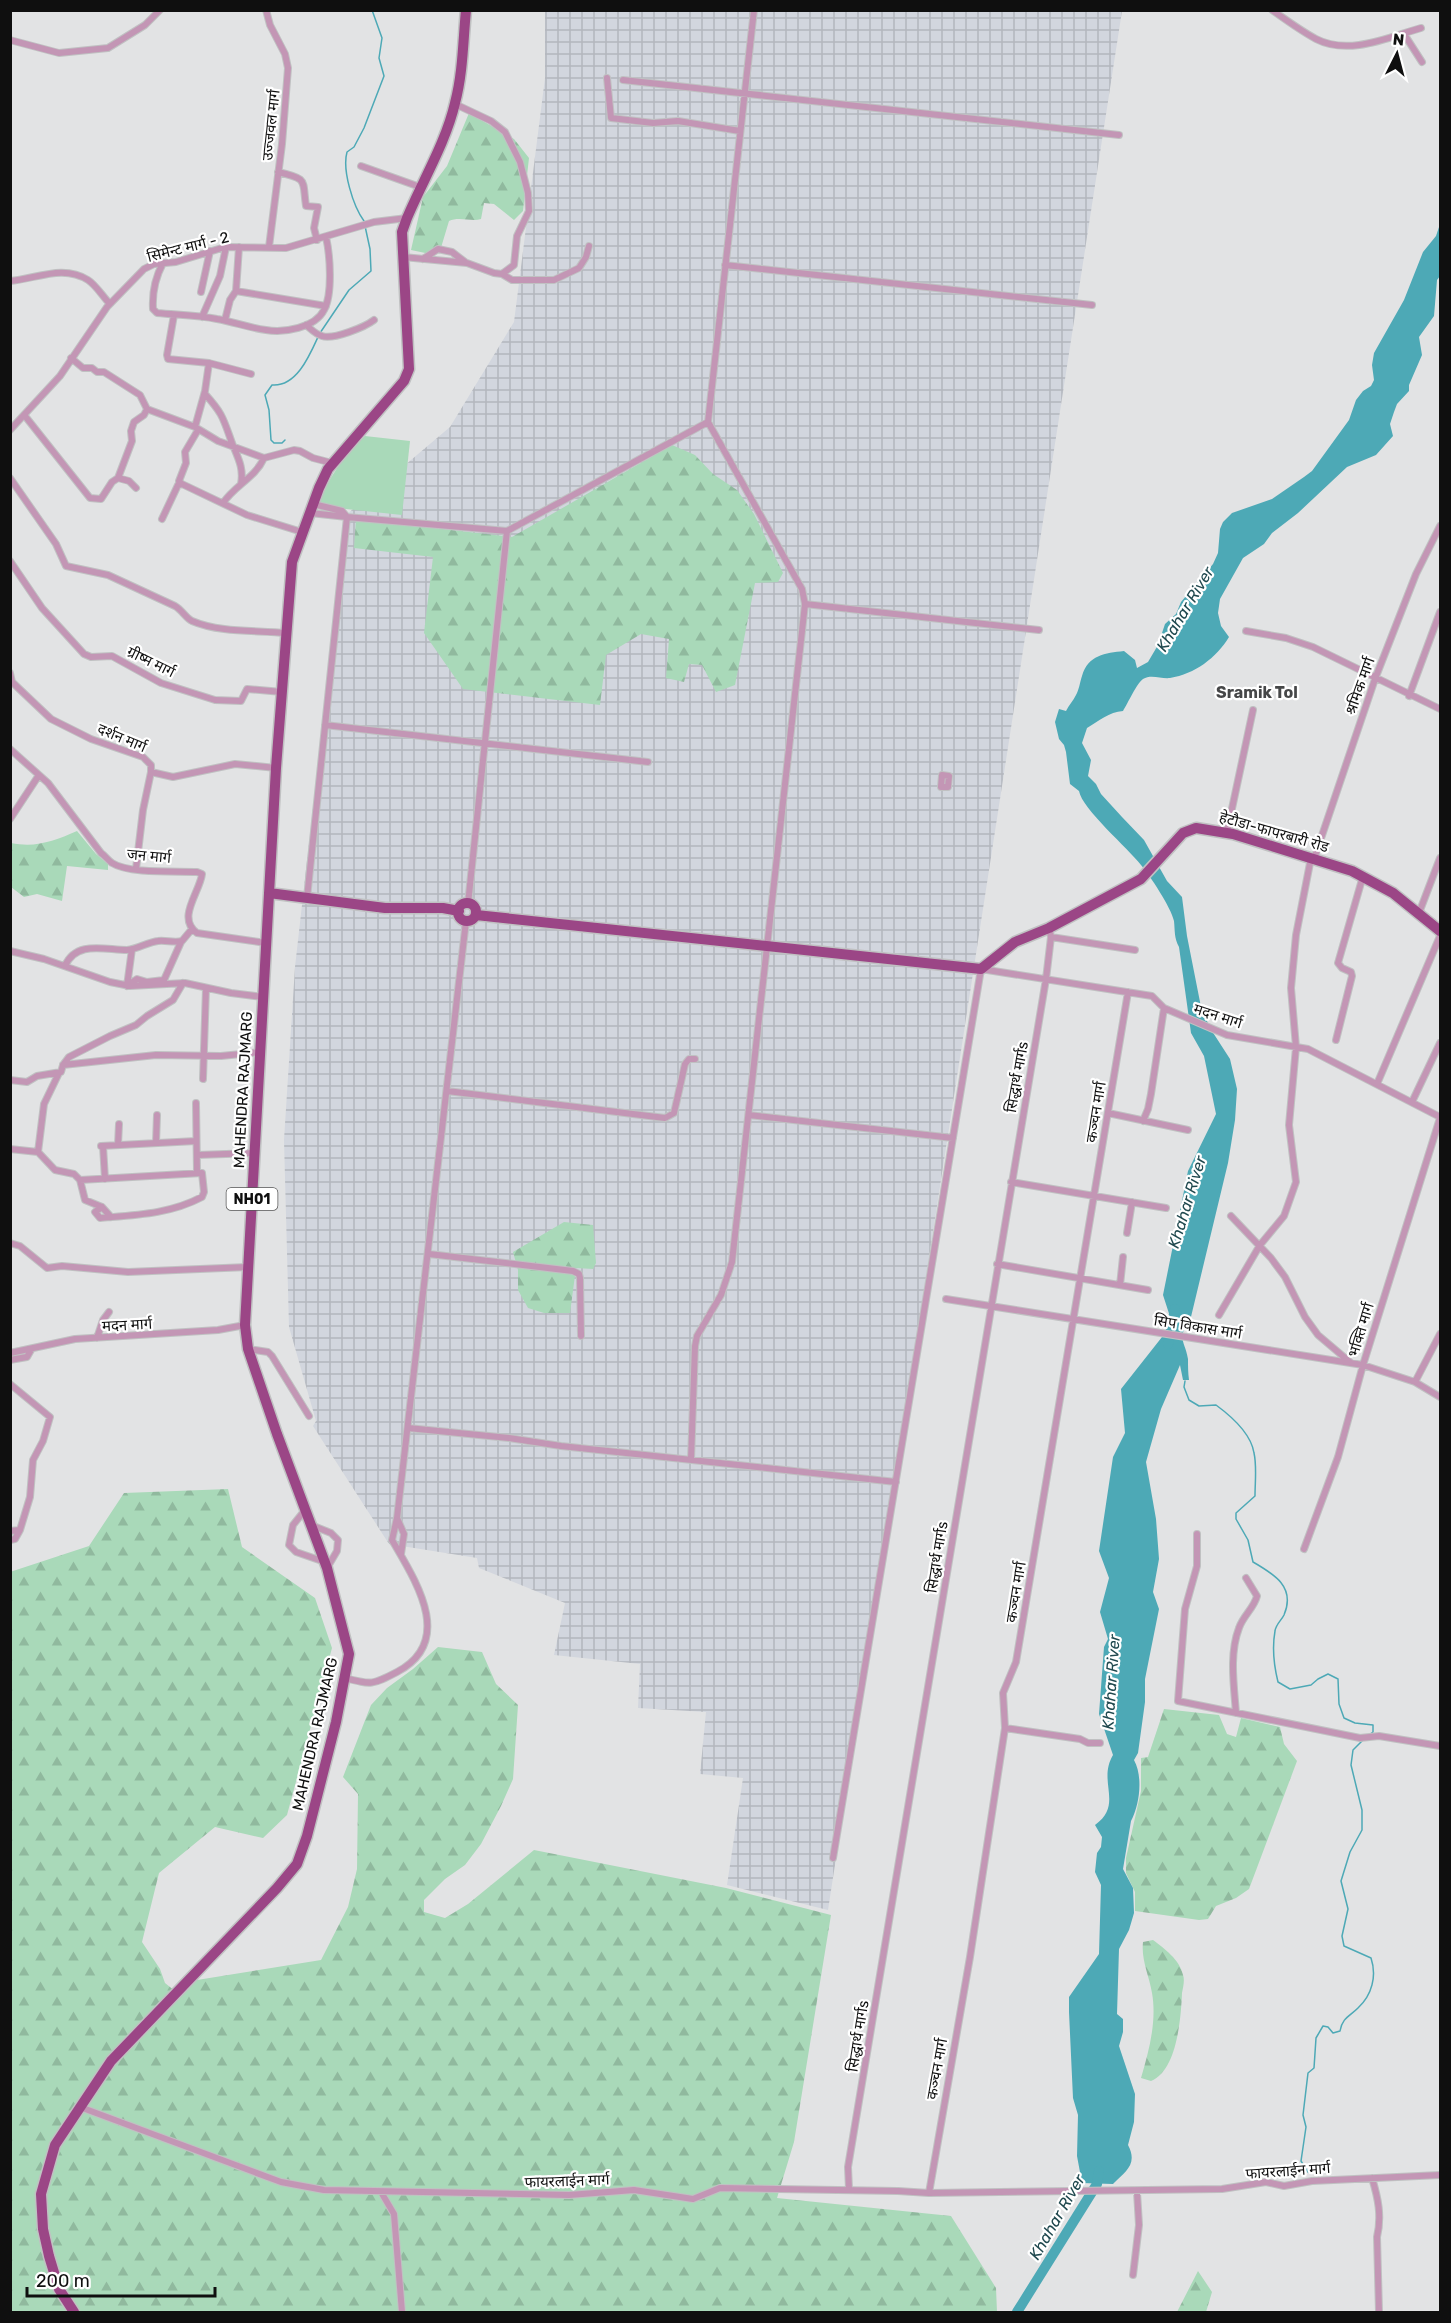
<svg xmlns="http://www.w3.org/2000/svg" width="1451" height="2323" font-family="Rubik,'Noto Sans Devanagari',sans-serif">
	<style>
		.industrial { fill: url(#industrial-grid) }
		.forest { fill: url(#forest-firs) }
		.park { fill: #a9d9b9 }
		.water { fill: #4da9b6 }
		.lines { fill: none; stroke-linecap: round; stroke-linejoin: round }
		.stream { stroke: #4da9b6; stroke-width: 1.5 }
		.river { stroke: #4da9b6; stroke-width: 10 }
		.minor-casing { stroke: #c0c1c2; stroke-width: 8 }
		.trunk-casing { stroke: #c0c1c2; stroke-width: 13 }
		.minor { stroke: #c396b5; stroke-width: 6 }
		.trunk { stroke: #9b4686; stroke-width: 10 }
		.labels { text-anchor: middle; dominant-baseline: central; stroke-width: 4.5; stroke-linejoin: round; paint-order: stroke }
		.shield { fill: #fff; stroke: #575757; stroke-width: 1.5 }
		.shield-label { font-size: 14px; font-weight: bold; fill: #0f0f0f }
		.street-label { font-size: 15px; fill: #0f0f0f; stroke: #fff }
		.water-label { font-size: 16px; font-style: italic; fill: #20494f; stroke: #fff }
		.neighbourhood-label { font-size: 16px; font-weight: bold; fill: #464748; stroke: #fff }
	</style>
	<defs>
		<pattern id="industrial-grid" width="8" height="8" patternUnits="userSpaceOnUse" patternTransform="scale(1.5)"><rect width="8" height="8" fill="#d2d6de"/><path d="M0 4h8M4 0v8" fill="none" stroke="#b3b6bd"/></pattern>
		<pattern id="forest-firs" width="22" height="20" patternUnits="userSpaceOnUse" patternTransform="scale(1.5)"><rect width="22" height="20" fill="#a9d9b9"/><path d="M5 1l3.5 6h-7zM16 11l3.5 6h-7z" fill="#90b99e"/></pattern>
	</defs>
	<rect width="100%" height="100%" fill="#e2e3e4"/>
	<path class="industrial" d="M545,11H1122L828,1910L727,1885L743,1778L700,1774L706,1712L638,1708L640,1664L554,1655L565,1603L479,1568L477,1558L389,1544L313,1426L316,1421L289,1327L284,1140L295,967L346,515L450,427L514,322L545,78Z"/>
	<path class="forest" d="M469,113L514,139L529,158L523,211L514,220L494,204L484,203L481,219C471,222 459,216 449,221L440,251L430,254L411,250L423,197L447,166Z
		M672,445L695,455L713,474L737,490L754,514L783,573L778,582L755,583L735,685L716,692L702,665L689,664L684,682L666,678L669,639L641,634L606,655L600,705L463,689L424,633L433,557L354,548L356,519L512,537Z
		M77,831L96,854L108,864V870L67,866L62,901L37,894L24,897L11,887V843C36,848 54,841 77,831Z
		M564,1222L593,1225L596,1263L593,1269L576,1268L570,1313H544L528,1308L518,1290V1270L513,1252Z
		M228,1489L242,1547L315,1598L332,1648L287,1815L263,1838L215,1827L159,1873L142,1942L160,1969L165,1983L180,1995L197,1980L321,1960L348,1907L357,1869L358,1794L343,1777L371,1705L387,1688L413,1669L438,1647L482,1652L496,1684L518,1705L513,1779L501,1806L481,1844L465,1865L445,1879L424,1900V1912L445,1918L468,1904L534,1850L726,1888L831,1915L794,2142L777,2198L951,2216L996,2288L997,2312H11L10,1572L89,1546L124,1493Z
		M1164,1709L1219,1715L1227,1734L1236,1737L1241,1718L1280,1727L1284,1744L1297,1761L1249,1889L1236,1898L1216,1906L1208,1919L1199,1920L1135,1911V1892L1126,1873V1858L1141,1791V1758L1148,1757Z
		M1153,1940C1164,1948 1180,1960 1183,1975C1185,1980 1183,1988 1182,1993C1181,2018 1177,2071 1151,2081L1141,2078C1149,2051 1157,2021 1152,1993C1149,1975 1141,1960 1143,1942Z
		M1198,2271L1212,2292L1206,2312H1177Z"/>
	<path class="park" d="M365,436L410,441L402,515L318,506C328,477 344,456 365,436Z"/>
	<path class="water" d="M1440,224V276L1437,280L1434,316L1419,337L1422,355L1409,385V391L1397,404L1394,412L1390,424L1393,436L1376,455L1347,467L1298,513L1272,533L1264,544L1243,558L1220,599L1218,613L1221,626L1229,637C1216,658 1195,674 1170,678C1161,679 1151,674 1143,679C1137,683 1128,703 1123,711C1109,712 1099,721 1087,728L1082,743L1091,760L1088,776L1096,784L1101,794L1122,817L1144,840L1167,881L1182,897L1187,936L1201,1007L1210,1028L1230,1059L1237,1089L1235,1120L1228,1163L1190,1321C1176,1338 1185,1341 1188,1359C1188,1366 1188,1373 1189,1380H1183L1180,1365L1161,1409L1146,1462L1156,1519L1159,1559L1153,1592L1159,1609L1145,1679V1702L1138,1753L1134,1760C1143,1776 1140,1804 1131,1821L1123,1869L1133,1888L1134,1913L1129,1930L1119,1949L1117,2014L1123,2019V2032L1119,2046L1135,2094L1134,2122L1128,2145C1138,2164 1126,2171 1113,2184L1082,2183L1077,2156L1078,2115L1073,2098L1069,2012V1997L1099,1954L1101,1885L1095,1872L1097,1853L1101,1847L1102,1837L1095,1825C1124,1804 1097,1782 1113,1755L1099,1714L1104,1647L1108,1639L1100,1612L1109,1578L1099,1551L1113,1457L1125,1433L1121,1389L1162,1337L1173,1336L1174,1329L1163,1295L1188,1171L1216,1114L1204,1056L1191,1033L1179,947C1174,938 1175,931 1174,921C1171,907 1150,876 1141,865C1128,848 1082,809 1079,791L1070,784L1066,752L1064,745L1059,739L1055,722L1059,709L1066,711C1069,705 1073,701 1076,695C1079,690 1080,682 1082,676C1088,655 1105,653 1124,651L1135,660L1137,668L1148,662L1158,645L1165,624L1176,614L1181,602L1213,564L1218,553L1220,529L1223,522L1232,513L1272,499L1304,477L1312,471L1349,420L1356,400L1363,391L1371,386L1374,380L1372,365L1374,353L1404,300L1423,252L1436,236Z"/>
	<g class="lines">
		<path class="stream" d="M364,221C353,206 342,170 347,152L354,147L364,128L384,76L379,58L382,38L372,10
			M320,333L349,290L371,271L370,249L365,226
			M285,440L282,443H274L271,440L269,410L265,395L272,385C296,387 309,357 318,337
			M1185,1381L1184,1387L1189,1400L1199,1406L1216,1405C1231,1416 1251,1433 1254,1453C1257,1466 1255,1482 1255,1496L1236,1513V1519L1248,1540L1253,1562C1274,1574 1296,1587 1284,1615C1281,1621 1276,1624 1275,1631C1272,1648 1274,1666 1278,1682L1290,1689L1311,1685L1318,1679L1328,1674L1338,1679L1339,1704L1344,1718L1355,1723L1373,1725V1732L1369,1735
			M1308,2172L1301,2161L1306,2127L1303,2115L1308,2073L1314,2068L1316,2038L1323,2026L1328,2027L1333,2033L1340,2031C1342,2018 1350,2016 1358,2008C1372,1995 1377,1976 1371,1958L1344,1946L1342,1936L1348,1909L1341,1881L1350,1852L1362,1830V1810L1351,1765L1353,1750L1363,1740"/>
		<path class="river" d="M1168,1344L1175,1309
			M1017,2312L1097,2184L1099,2171"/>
		<g class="minor-casing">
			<path id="minor" d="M266,10L270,25L285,54L288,68L282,144L269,247
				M1272,10C1286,20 1301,31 1316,39C1349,56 1389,37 1421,28
				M1404,34L1422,62
				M10,40L59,53L108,48L145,25L160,10
				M607,78L611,118L653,123L678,121L740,131
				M623,80L1119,135
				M361,166L420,187
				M278,172C309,179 302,180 306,206L318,207L314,228L317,240
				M403,257L467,263L494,273L502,274L514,265L517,236L529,211L528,193L520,162L505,132L491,121L455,104
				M423,259L438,249L452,252L465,262
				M163,263C155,278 152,292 153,309L157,313C177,315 197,315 217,319C234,322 250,328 266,330C284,333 315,328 324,310C333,294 330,255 326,237
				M725,265L1092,305
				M502,274L512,280H554L579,268L586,257L589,246
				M10,281C36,279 63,264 88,280C96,285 103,297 110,304
				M236,291L239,247
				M201,292L210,251
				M174,315L167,355L168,359L209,363L251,374
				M202,317L220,276L226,247
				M225,320L230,300L236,291L326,306
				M306,325C311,329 315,334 322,336C333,340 365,327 374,320
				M71,358L83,368H92L97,372H104L140,395L147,409L195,427
				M209,363L205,391L195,427L218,441L264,458L294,450L300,451L313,458L332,463
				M205,394C223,414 223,418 232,443C238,458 244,468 241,484
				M25,416L90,498L101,499L112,482L118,478L129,481L136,488
				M10,430L60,376L107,307L144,269L154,264L176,262L225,247L286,248L374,222L407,218
				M10,478L56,544L66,566L108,575L175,606C182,610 186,618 192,621C220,633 256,630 286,633
				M118,478L132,441L131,431L134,422L144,415L147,409
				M182,484L179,481L186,463L185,452L198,430
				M223,503C235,485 255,478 264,458
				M310,513L347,517L342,511L313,504
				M162,519L178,485L182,484L247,515L302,532
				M10,561L42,608L84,654L91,657L112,656L161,683L215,700L241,701L247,689L282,692
				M805,604L1039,630
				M1246,631L1286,638L1313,647L1440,709
				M10,673L12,682L51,719L91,739L143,757L151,765V772L173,777L235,764L276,768
				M1409,696L1440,612
				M325,725L648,762
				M10,749L48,783L101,853C105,856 108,860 112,863C129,874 176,871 197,872L202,874C200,892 176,918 197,933L266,943
				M942,775L949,776L948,787H941Z
				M10,819L39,775
				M1227,832L1253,710
				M1314,859L1375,679L1416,574L1440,526
				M136,869L143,810L151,772
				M307,898L347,517L507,531L708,422L754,10
				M468,904L507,531
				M1419,913L1440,858
				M1051,937L1135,950
				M10,951L44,959L110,982L130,986L185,983L231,993L263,997
				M65,966C76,940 105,950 127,950C138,949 148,942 158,941C166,940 174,943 182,941L192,929
				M127,986L137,979L147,982L164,980L181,942
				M127,986L132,949
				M1336,1040L1352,976L1351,972L1342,968L1338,963L1363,876
				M63,1065L156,1055L221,1056L260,1052
				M203,1079L206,988
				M10,1080L27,1082L37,1076L61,1072L63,1065L69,1057L110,1036L136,1025L147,1016L173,1000L183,983
				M1377,1084L1440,936
				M447,1091L665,1118L674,1113L685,1064L689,1059H695
				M1412,1102L1440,1043
				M196,1103L197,1173
				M1108,1113L1188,1130
				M749,1115L953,1138
				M1143,1121L1148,1109L1151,1094L1164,1008
				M156,1143L157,1115
				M118,1145L119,1124
				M101,1146L196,1141
				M103,1146L105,1179
				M10,1149L38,1152L55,1170L74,1174L80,1180L85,1200L102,1207L111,1217
				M38,1152L44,1104L59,1073
				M197,1155L255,1153
				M80,1180L202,1173L204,1192L202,1197C170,1214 136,1215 100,1218L95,1212L102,1207
				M1011,1182L1166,1208
				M1231,1216L1271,1258L1285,1277L1305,1317L1318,1335L1351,1363
				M1127,1233L1132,1202
				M10,1243L20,1246L47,1268L62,1266L128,1272L248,1267
				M429,1254L573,1271L579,1274L580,1278L581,1336
				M997,1264L1148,1290
				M1120,1285L1123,1257
				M946,1299L1363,1365L1415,1382L1440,1397
				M1219,1315L1260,1245L1284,1216L1296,1182L1289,1125L1296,1047L1291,988L1296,935L1311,858
				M97,1338L103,1320L109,1312
				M248,1349L268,1352L272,1356L309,1416
				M10,1353L75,1339L218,1330L245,1325
				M10,1360L27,1357L31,1350
				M1415,1382L1440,1334
				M10,1384L50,1417L43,1441L33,1460L30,1497L20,1530L10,1531
				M408,1428L509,1438L561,1446L896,1482
				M691,1460L695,1346L697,1336L721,1295L732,1262L805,604L802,589L708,422
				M305,1510L293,1525L289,1545L296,1552L325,1562
				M397,1518L404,1534L401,1554
				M311,1525L331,1533L338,1540L337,1551L327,1568
				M1197,1534V1566L1185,1609L1178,1701L1360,1738L1379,1736L1440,1746
				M10,1540L15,1539L20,1530
				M1304,1549L1338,1457L1363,1365L1440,1118
				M345,1678C372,1685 372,1685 397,1672C456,1641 415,1580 392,1540L397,1518L466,921
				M1236,1713C1234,1686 1229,1654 1239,1628C1243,1616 1254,1608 1257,1596L1246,1578
				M1005,1728L1080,1739L1088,1743H1100
				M833,1858L981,969L1152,996L1164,1008L1227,1035L1308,1049L1440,1117
				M80,2107L281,2182L324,2190L569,2195L634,2190L693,2199L720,2188L898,2191L929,2193L1222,2189L1266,2182L1284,2186L1312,2181L1440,2175
				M1372,2178C1378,2198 1382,2216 1377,2237L1379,2312
				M849,2189L848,2167L1046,979L1051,937L1049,928
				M381,2192L394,2214L402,2312
				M929,2193L970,1957L1005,1728L1003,1693L1016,1662L1128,992
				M1133,2275L1139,2225L1137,2192"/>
		</g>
		<g class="trunk-casing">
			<path id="trunk" d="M269,893L385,908H443L459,911
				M458 912a9 9 0 1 1 18 0a9 9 0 1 1-18 0Z
				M476,915L981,969L1015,942L1049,928L1141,879L1183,833L1196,828L1233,834L1352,871L1393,893L1440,931
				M74,2312L59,2289L49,2256L43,2229L41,2194L55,2145L111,2061L277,1888L297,1864L307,1836L336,1722L349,1654L327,1568L277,1434L248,1349L245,1325L276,768L292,562L319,488L328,469L404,381L409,369L402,232L407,218C423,180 446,142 455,103C463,73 463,41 466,10"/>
		</g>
		<use href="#minor" class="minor"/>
		<use href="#trunk" class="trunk"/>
	</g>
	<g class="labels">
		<rect class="shield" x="226.5" y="1188" width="51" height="22" rx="4.5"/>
		<g class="shield-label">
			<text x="252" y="1199">NH01</text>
		</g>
		<g class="street-label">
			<text transform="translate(271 125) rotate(-84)">उज्जवल मार्ग</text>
			<text transform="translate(188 247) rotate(-14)">सिमेन्ट मार्ग - 2</text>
			<text transform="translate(151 662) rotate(26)">ग्रीष्म मार्ग</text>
			<text transform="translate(1360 686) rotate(-70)">श्रमिक मार्ग</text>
			<text transform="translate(122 738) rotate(23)">दर्शन मार्ग</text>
			<text transform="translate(1274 832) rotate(16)">हेटौडा-फापरबारी रोड</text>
			<text transform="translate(149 856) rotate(5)">जन मार्ग</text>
			<text transform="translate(1218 1016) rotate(18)">मदन मार्ग</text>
			<text transform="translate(1017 1077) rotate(-80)">सिद्धार्थ मार्गs</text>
			<text transform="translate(243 1090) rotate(-87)">MAHENDRA RAJMARG</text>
			<text transform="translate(1096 1112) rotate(-81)">कञ्चन मार्ग</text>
			<text transform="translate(127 1325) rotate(-3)">मदन मार्ग</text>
			<text transform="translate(1198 1327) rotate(9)">सिप विकास मार्ग</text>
			<text transform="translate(1361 1330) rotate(-73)">भक्ति मार्ग</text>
			<text transform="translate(937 1557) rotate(-81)">सिद्धार्थ मार्गs</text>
			<text transform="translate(1016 1592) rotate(-81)">कञ्चन मार्ग</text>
			<text transform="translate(315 1734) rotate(-77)">MAHENDRA RAJMARG</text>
			<text transform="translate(858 2036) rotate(-81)">सिद्धार्थ मार्गs</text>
			<text transform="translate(937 2069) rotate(-80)">कञ्चन मार्ग</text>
			<text transform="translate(1288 2171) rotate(-4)">फायरलाईन मार्ग</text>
			<text transform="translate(567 2181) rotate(-2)">फायरलाईन मार्ग</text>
		</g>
		<g class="water-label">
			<text transform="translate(1185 609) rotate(-59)">Khahar River</text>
			<text transform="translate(1187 1202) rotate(-73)">Khahar River</text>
			<text transform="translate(1111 1682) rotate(-86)">Khahar River</text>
			<text transform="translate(1057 2217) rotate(-60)">Khahar River</text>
		</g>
		<g class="neighbourhood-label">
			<text x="1257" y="692">Sramik Tol</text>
		</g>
	</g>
	<rect width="1451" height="2323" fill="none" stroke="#0f0f0f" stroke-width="24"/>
	<g transform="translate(1397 54) rotate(6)" stroke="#ffffff" stroke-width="4.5" paint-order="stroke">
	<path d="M0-4.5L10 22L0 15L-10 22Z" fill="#0f0f0f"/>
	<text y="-9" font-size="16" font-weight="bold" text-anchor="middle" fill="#0f0f0f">N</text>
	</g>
	<path d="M27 2287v9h188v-9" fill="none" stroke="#0f0f0f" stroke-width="3"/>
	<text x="36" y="2287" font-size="18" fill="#0f0f0f" stroke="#ffffff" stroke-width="4.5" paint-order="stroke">200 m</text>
</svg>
